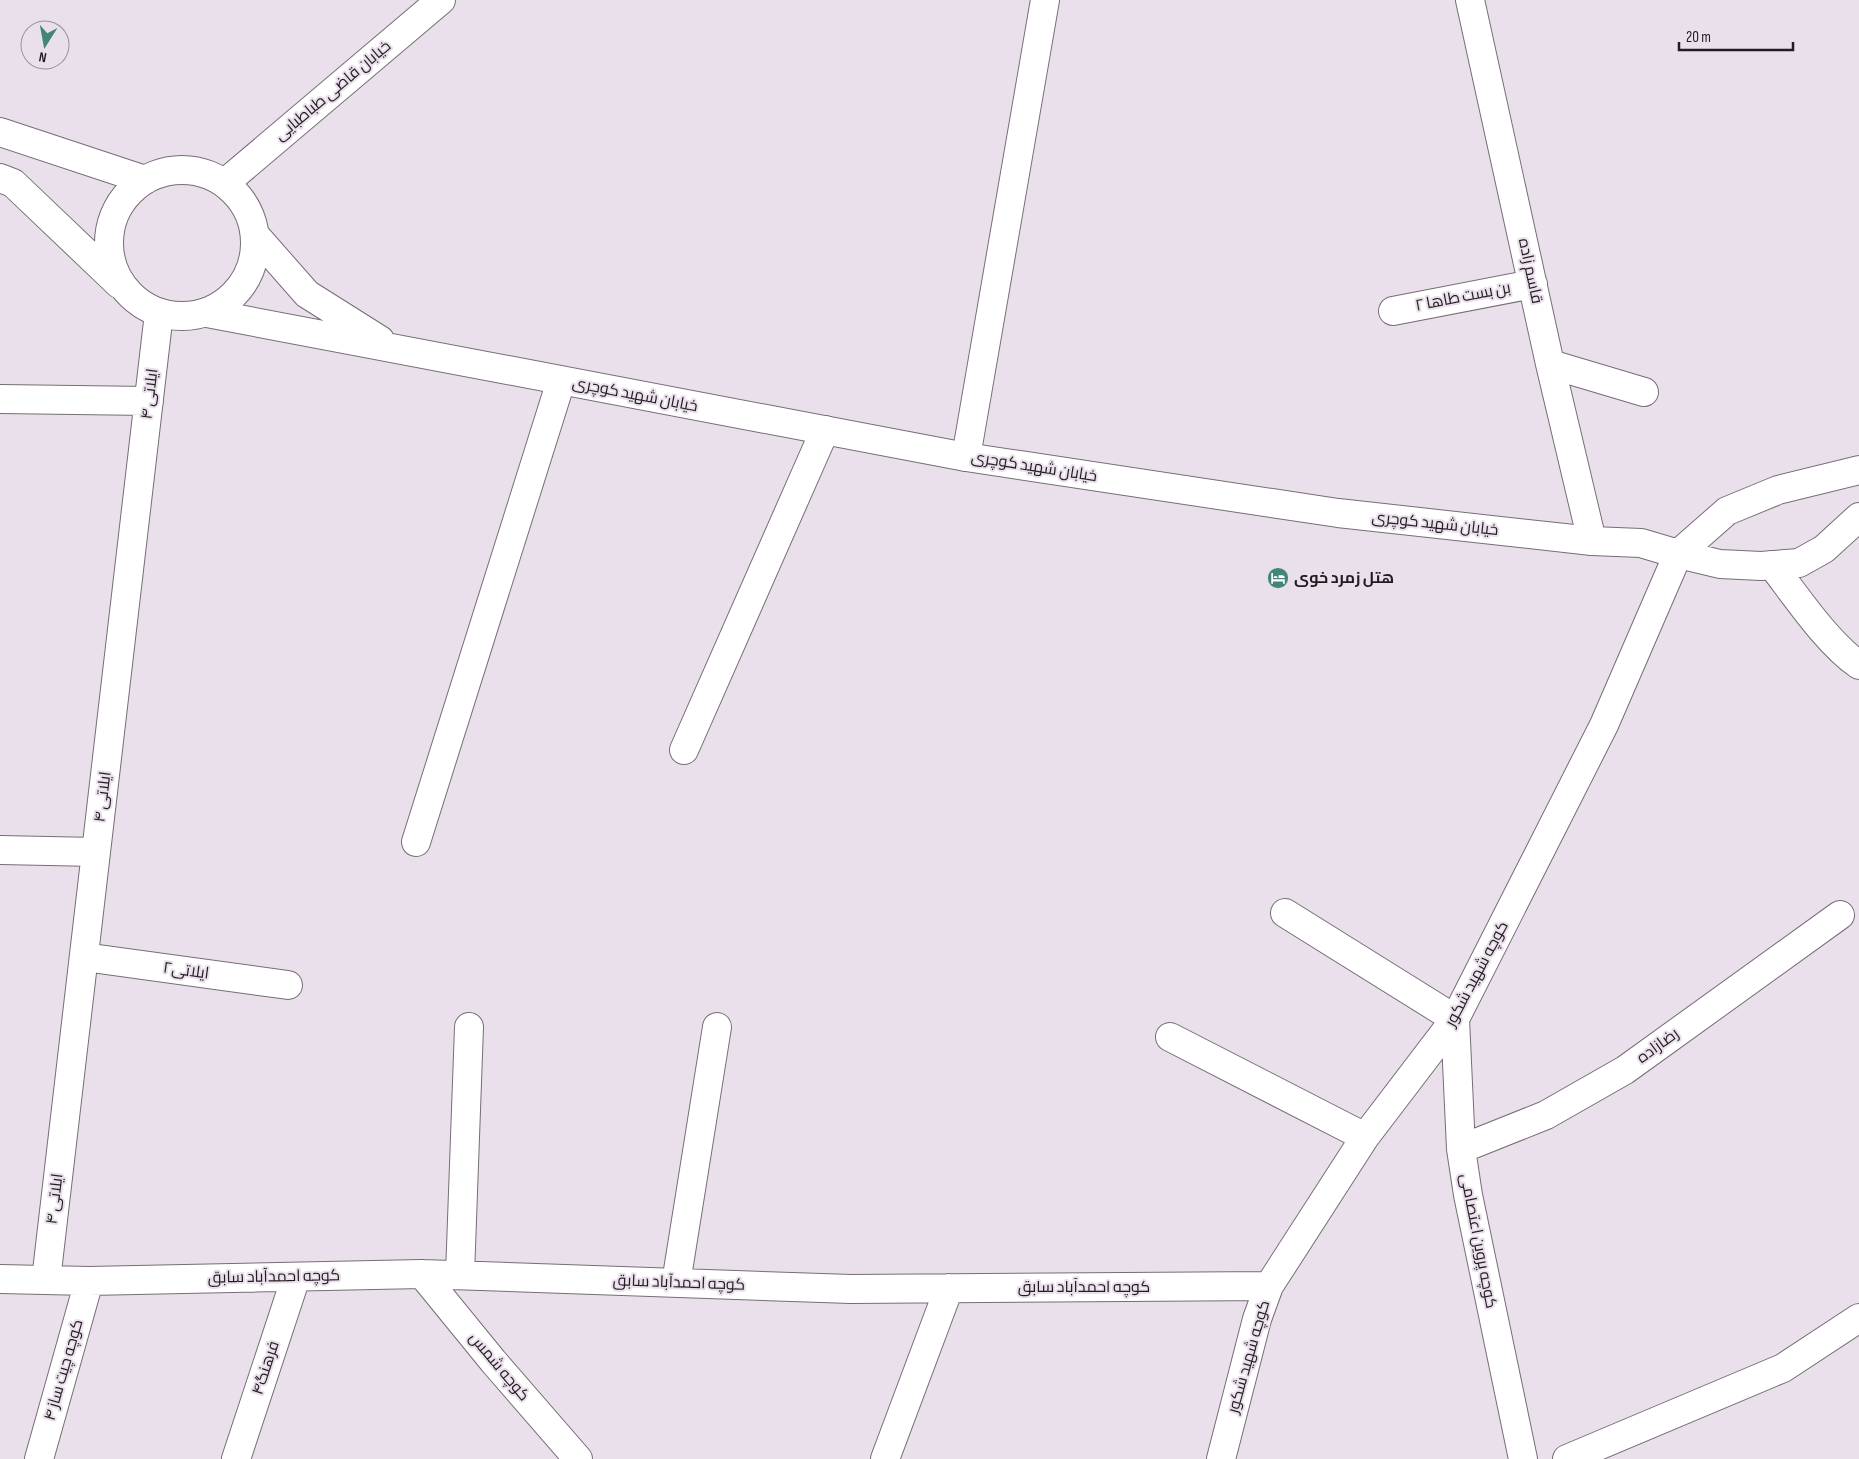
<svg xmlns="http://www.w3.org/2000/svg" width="1859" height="1459" font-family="'Sofia Sans Condensed',Cairo,sans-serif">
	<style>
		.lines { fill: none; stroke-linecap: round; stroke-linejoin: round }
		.minor-casing { stroke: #766d77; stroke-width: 30 }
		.major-casing { stroke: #766d77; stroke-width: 30 }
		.minor { stroke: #fff; stroke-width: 28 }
		.major { stroke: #fff; stroke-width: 28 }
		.labels { text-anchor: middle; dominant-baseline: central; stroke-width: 4; stroke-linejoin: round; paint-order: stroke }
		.street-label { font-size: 16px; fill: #201c20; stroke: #eae0eb }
		.poi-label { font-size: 16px; font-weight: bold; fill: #201c20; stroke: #eae0eb; text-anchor: start }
	</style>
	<rect width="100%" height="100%" fill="#eae0eb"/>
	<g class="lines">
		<g class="minor-casing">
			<path id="minor" d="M1470,0L1550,364L1592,541
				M225,183L441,0
				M1393,311L1533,284
				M1550,364L1644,392
				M0,399L149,401
				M966,457L1045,0
				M1772,565C1796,596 1827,643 1859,665
				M684,750L825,430
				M416,842L561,381
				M0,850L96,852
				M1285,913L1455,1019L1461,1149L1468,1195L1523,1459
				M84,957L288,985
				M1170,1037L1365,1137
				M1461,1149L1546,1115L1625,1070L1840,915
				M422,1274L493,1361L578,1459
				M460,1275L469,1027
				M0,1279L89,1281L422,1274L851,1289L1269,1286
				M46,1280L159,313
				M676,1283L717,1027
				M39,1459L89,1281
				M236,1459L296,1277
				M885,1459L949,1288
				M1221,1459L1257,1319L1269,1286L1365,1137L1455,1019L1604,725L1678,554
				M1567,1459L1783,1368L1859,1318"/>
		</g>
		<g class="major-casing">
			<path id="major" d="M0,132L145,180
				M109 243a73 73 0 1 1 146 0a73 73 0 1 1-146 0Z
				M0,178L13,183L119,284
				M256,236L307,294L380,340
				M207,313L966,457L1338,513L1592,541L1641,543L1678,554L1720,564L1761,566L1799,563L1824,549L1859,517
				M1678,554L1727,511L1778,490L1859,470"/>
		</g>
		<use href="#minor" class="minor"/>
		<use href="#major" class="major"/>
	</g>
	<defs>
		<g id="hotel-disc" transform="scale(1.125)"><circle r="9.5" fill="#438577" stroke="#eae0eb"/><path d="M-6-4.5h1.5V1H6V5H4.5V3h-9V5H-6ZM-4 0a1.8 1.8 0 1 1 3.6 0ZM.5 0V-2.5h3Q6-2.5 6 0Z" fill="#fff"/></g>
	</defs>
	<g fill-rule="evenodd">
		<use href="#hotel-disc" x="1278" y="578"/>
	</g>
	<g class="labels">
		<g class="street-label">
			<text transform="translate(333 91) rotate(-40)">خیابان قاضی طباطبایی</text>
			<text transform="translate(1530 271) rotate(78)">قاسم زاده</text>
			<text transform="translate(1463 297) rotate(-11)">بن بست طاها ۲</text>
			<text transform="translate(150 394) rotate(-83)">ایلاتی ۴</text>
			<text transform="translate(635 395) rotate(11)">خیابان شهید کوچری</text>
			<text transform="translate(1034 467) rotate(9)">خیابان شهید کوچری</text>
			<text transform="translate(1435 524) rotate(6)">خیابان شهید کوچری</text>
			<text transform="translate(103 797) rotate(-83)">ایلاتی ۴</text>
			<text transform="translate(186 971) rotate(8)">ایلاتی۲</text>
			<text transform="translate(1477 974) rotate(-62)">کوچه شهید شکور</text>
			<text transform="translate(1658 1046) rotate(-36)">رضازاده</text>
			<text transform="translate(55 1199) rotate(-83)">ایلاتی ۴</text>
			<text transform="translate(1478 1241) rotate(79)">کوچه پروین اعتصامی</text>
			<text transform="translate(274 1277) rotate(-1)">کوچه احمدآباد سابق</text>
			<text transform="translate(679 1283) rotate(2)">کوچه احمدآباد سابق</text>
			<text x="1084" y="1287">کوچه احمدآباد سابق</text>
			<text transform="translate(1249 1357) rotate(-74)">کوچه شهید شکور</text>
			<text transform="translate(499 1367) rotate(50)">کوچه شمس</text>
			<text transform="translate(266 1368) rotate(-72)">فرهنگ۴</text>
			<text transform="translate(64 1370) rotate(-74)">کوچه چیت ساز ۴</text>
		</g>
		<g class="poi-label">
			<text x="1294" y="578">هتل زمرد خوی</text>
		</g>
	</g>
	<g transform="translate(45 45) rotate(191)"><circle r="24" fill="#eae0eb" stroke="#99929a"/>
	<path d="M0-4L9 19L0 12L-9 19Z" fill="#438577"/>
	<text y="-8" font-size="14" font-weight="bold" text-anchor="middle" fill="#201c20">N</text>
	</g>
	<path d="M1679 42v8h114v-8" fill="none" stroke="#201c20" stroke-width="2.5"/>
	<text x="1686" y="42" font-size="15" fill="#201c20" stroke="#eae0eb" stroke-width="4" paint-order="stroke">20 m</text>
</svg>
